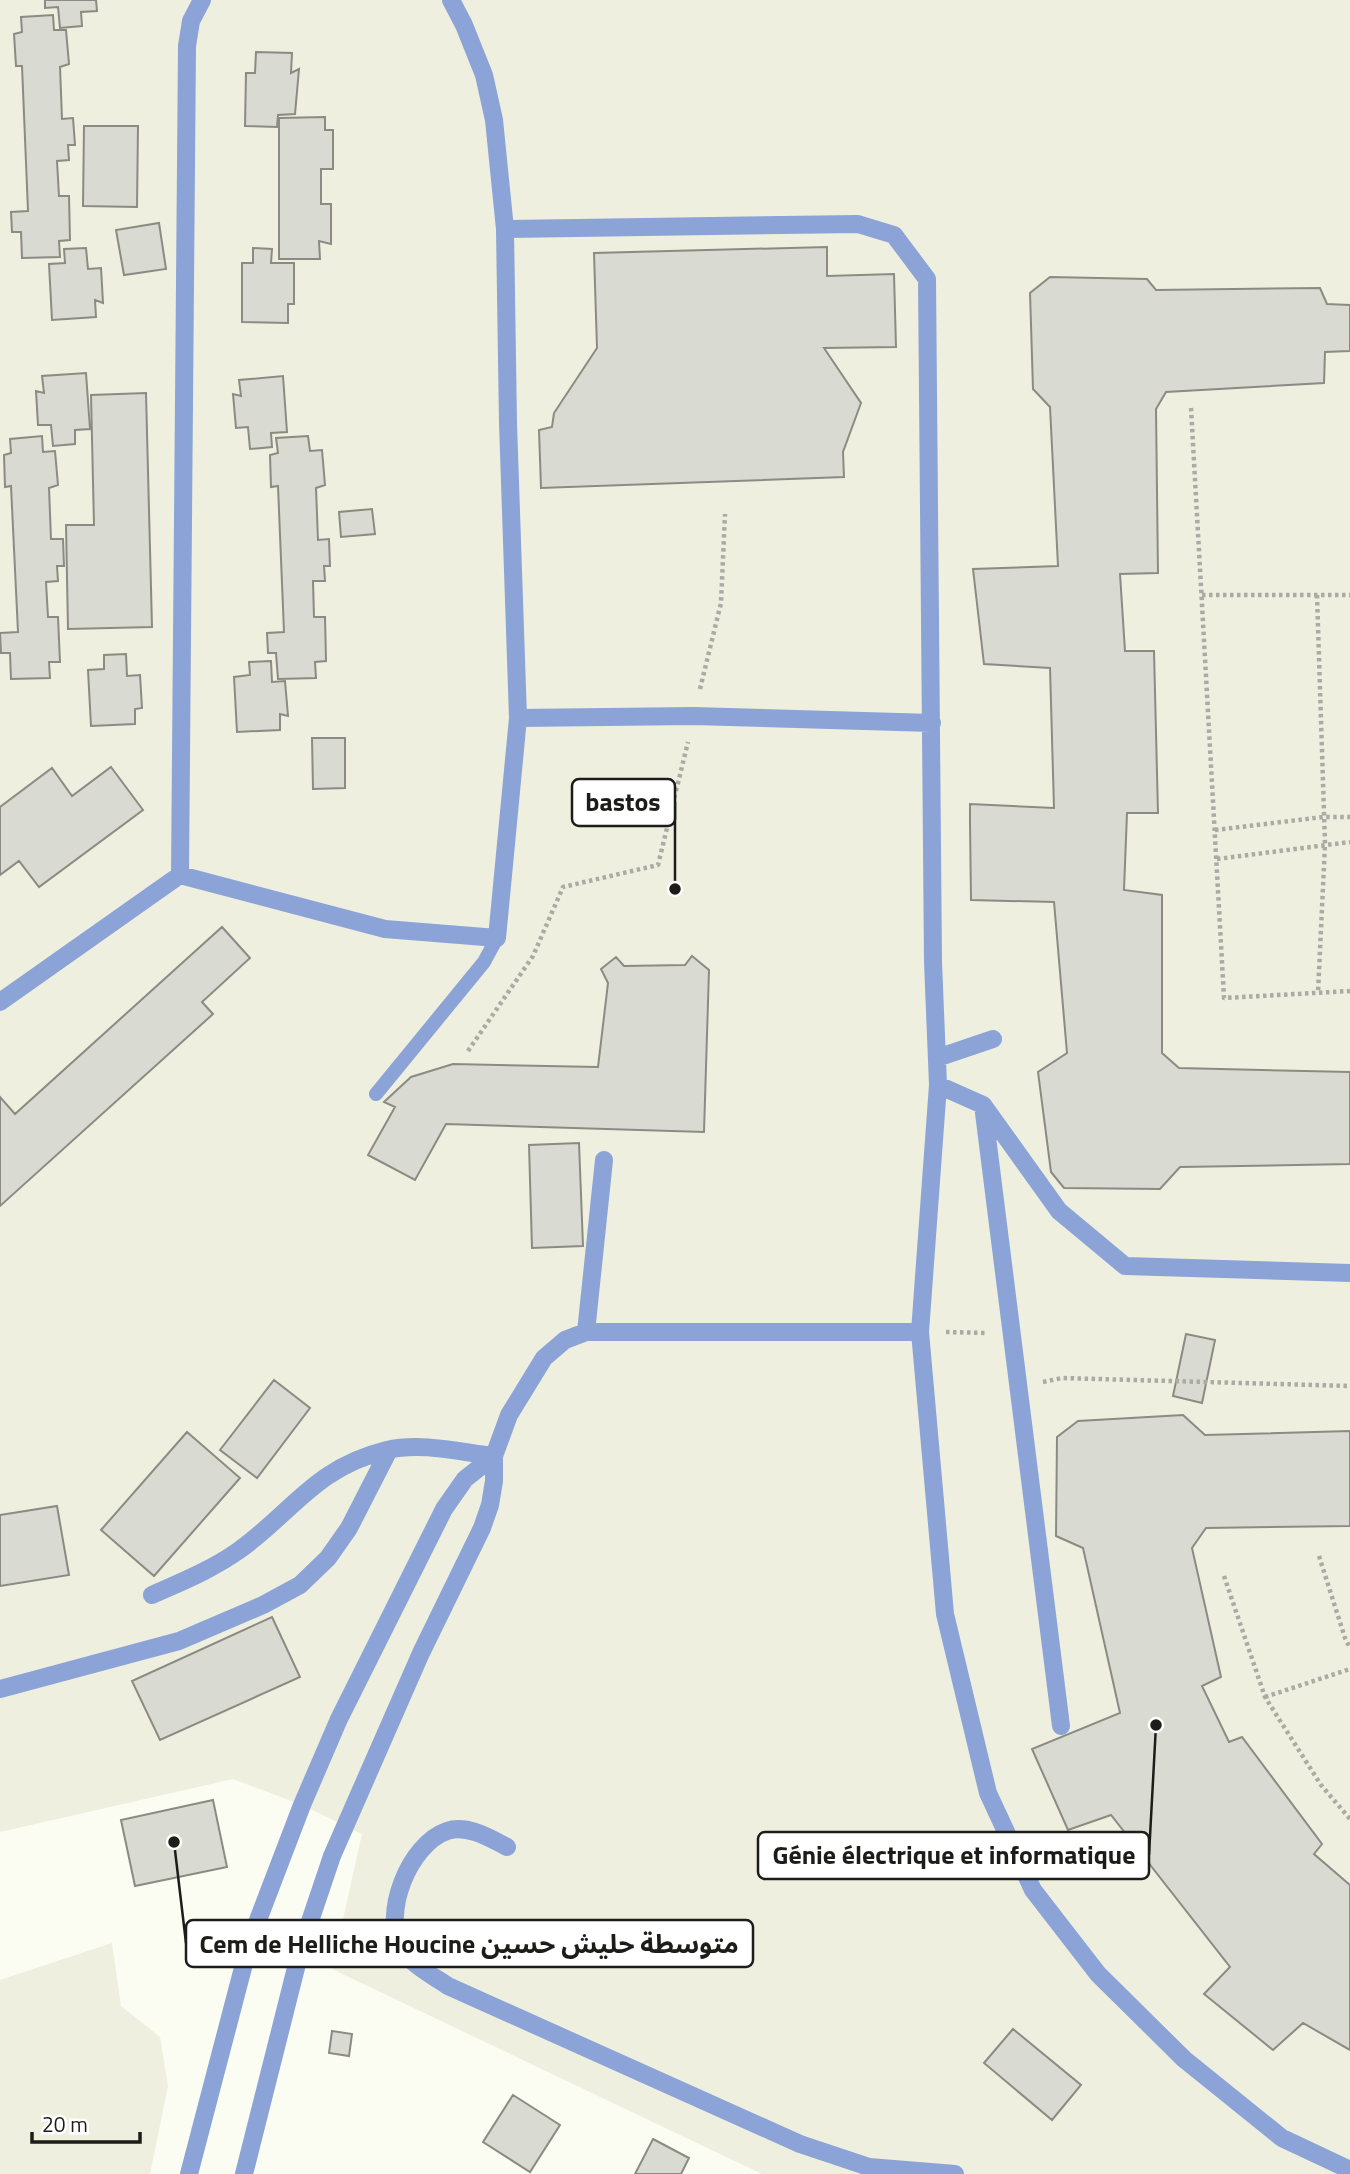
<svg xmlns="http://www.w3.org/2000/svg" width="1350" height="2174" font-family="'Titillium Web','Noto Sans Arabic',sans-serif">
	<style>
		.built { fill: #eeefde }
		.building { fill: #d9dad1; stroke: #8b8b83; stroke-width: 2 }
		.lines { fill: none; stroke-linecap: round; stroke-linejoin: round }
		.path { stroke: #aaaba4; stroke-width: 4.5; stroke-dasharray: 3.5 3.5; stroke-linecap: butt }
		.lane { stroke: #8ba3d6; stroke-width: 14 }
		.street { stroke: #8ba3d6; stroke-width: 18 }
		.leader { fill: none; stroke: #1c1c19; stroke-width: 2.5 }
		.callout-dot { fill: #1c1c19; stroke: #fff; stroke-width: 2.5 }
		.callout { fill: #fff; stroke: #1c1c19; stroke-width: 2.5 }
		.callout-label { font-size: 26px; text-anchor: middle; font-weight: bold; fill: #1c1c19 }
	</style>
	<rect width="100%" height="100%" fill="#fbfcf2"/>
	<path class="built" d="M0,0H1350V2174H762L332,1969L362,1834L302,1805L233,1779L0,1832Z
		M112,1943L121,2006L160,2037L168,2086L150,2174H0V1980Z"/>
	<path class="building" d="M45,0H96L97,11L81,12L82,26L60,28L58,7L45,8Z
		M53,15L54,30H66L69,64L60,67L62,119L73,118L75,145H68L69,160L57,161L59,196H69L70,240L59,241L60,257L22,258L21,232H12L11,212L28,211L22,66H16L14,34L22,32L21,17Z
		M256,52L292,53L291,73L299,69L295,114L278,115L277,127L245,126L246,73H255Z
		M325,117V130H333V169H321V204H331V244L319,241L320,259H279V118Z
		M84,126H138L137,207L83,206Z
		M159,223L166,269L124,275L116,230Z
		M827,247V276L894,274L896,347L824,348L861,403L843,452L844,477L541,488L539,430L552,427L554,413L597,348L594,253Z
		M86,248L88,269L101,268L103,303L95,300L96,317L52,320L49,264L65,263L64,249Z
		M253,248L272,249L271,263H294V304H288V323L242,322V263H253Z
		M1050,277L1147,279L1156,290L1320,288L1327,304L1350,305V351L1325,352L1324,383L1166,392L1156,409L1158,573L1120,574L1125,651H1154L1158,813H1127L1124,890L1162,895V1053L1179,1068L1350,1072V1164L1180,1167L1160,1189L1064,1188L1051,1172L1038,1072L1067,1053L1054,902L971,900L970,822V804L1054,808L1050,668L984,664L973,569L1058,566L1050,407L1033,389L1030,293Z
		M86,373L90,429L75,430V444L53,446L51,425H38L36,391L44,393L42,376Z
		M283,376L287,432L271,433L272,447L250,449L248,427L236,428L233,394L241,396L239,380Z
		M146,393L152,627L68,629L66,525H94L91,395Z
		M42,436L43,452L55,451L58,485L49,488L51,539H63L64,566H57L58,581L46,582L48,617H58L60,662H49L50,678L11,679L10,653H1L0,633L18,632L11,486L5,487L4,455L11,453L10,439Z
		M308,436L310,451L322,450L325,485L316,488L318,540L329,539L330,566H324L325,581H313L314,617H325L326,661L315,662L316,678L278,679L276,653H268L267,633L284,632L278,486L271,487L270,455L278,453L276,438Z
		M372,509L375,534L341,537L339,512Z
		M126,654L127,676L140,675L142,708L135,709V724L91,726L88,670L104,669V655Z
		M271,661L272,682L285,681L288,716L280,714V730L237,732L234,677L250,675L249,662Z
		M312,738H345V788L313,789Z
		M111,767L143,810L39,887L19,861L0,875V807L52,768L72,796Z
		M222,927L250,958L202,1002L213,1014L0,1206V1097L15,1114Z
		M692,956L709,970L704,1132L446,1124L415,1180L368,1155L395,1107L384,1102L411,1077L453,1064L598,1067L608,983L601,969L616,957L624,966L685,965Z
		M579,1143L583,1246L532,1248L529,1145Z
		M1186,1334L1215,1340L1202,1403L1173,1396Z
		M274,1380L310,1408L257,1478L220,1450Z
		M1183,1415L1205,1435L1350,1431V1526L1206,1528L1192,1548L1221,1677L1202,1686L1229,1742L1242,1737L1322,1844L1314,1854L1350,1885V2050L1303,2023L1273,2050L1204,1994L1230,1967L1111,1815L1068,1830L1032,1749L1120,1713L1083,1548L1056,1536L1057,1437L1078,1421Z
		M187,1432L240,1478L154,1576L101,1530Z
		M57,1506L69,1575L0,1586V1515Z
		M272,1617L300,1677L160,1740L132,1681Z
		M213,1800L227,1867L135,1886L121,1820Z
		M1013,2029L1081,2085L1052,2120L984,2063Z
		M332,2031L352,2034L349,2056L329,2053Z
		M513,2095L560,2125L530,2172L483,2142Z
		M653,2139L689,2158L681,2174H635Z"/>
	<g class="lines">
		<path class="path" d="M1191,408L1224,998L1350,991
			M1202,595H1350
			M1317,595L1325,844L1318,993
			M700,689L721,603L725,514
			M1215,830L1323,817H1350
			M1217,859L1350,842
			M468,1051L533,956L563,887L658,865L688,742
			M946,1332L986,1333
			M1043,1382L1062,1378L1350,1386
			M1319,1556L1345,1638L1350,1648
			M1224,1576L1265,1697L1321,1785L1350,1819
			M1265,1697L1350,1669"/>
		<path class="lane" d="M376,1094L484,962L497,938"/>
		<path class="street" d="M505,229L858,224L894,235L927,279L933,962L938,1085L920,1332L945,1614L988,1793L1033,1890L1098,1974L1184,2059L1282,2138L1350,2170
			M518,718L694,716L932,723
			M180,875L187,46L191,21L202,0
			M0,1002L180,875L385,929L497,938L518,718L508,423L505,229L494,120L484,75L464,25L451,0
			M937,1058L993,1039
			M938,1085L983,1105L1059,1211L1125,1266L1350,1273
			M983,1105L1061,1726
			M586,1332L604,1160
			M152,1595C181,1582 211,1570 238,1551C293,1512 314,1468 387,1450C421,1442 460,1452 494,1456
			M0,1689L179,1641L263,1605L300,1585L328,1558L349,1528L389,1450
			M507,1847C490,1838 467,1824 447,1831C409,1844 381,1915 402,1949C412,1965 433,1976 448,1986L800,2144L869,2167L955,2174
			M189,2174L250,1941L302,1805L339,1719L444,1509L465,1479L494,1456
			M244,2174L301,1948L332,1856L421,1653L482,1528L490,1505L494,1481V1456L509,1415L544,1358L565,1340L586,1332H920"/>
	</g>
	<path class="leader" d="M675 889L675 802M1156 1725L1149 1855M174 1842L186 1943"/>
	<g class="callout-dot">
		<circle cx="675" cy="889" r="7"/>
		<circle cx="1156" cy="1725" r="7"/>
		<circle cx="174" cy="1842" r="7"/>
	</g>
	<g class="callout">
		<rect x="572" y="779" width="103" height="47" rx="7"/>
		<rect x="758" y="1832" width="391" height="47" rx="7"/>
		<rect x="186" y="1920" width="567" height="47" rx="7"/>
	</g>
	<g class="callout-label">
		<text x="623" y="811">bastos</text>
		<text x="954" y="1864">Génie électrique et informatique</text>
		<text x="469" y="1953">Cem de Helliche Houcine متوسطة حليش حسين</text>
	</g>
	<path d="M32 2132v10h108v-10" fill="none" stroke="#1c1c19" stroke-width="3.5"/>
	<text x="42" y="2132" font-size="21" fill="#1c1c19" stroke="#ffffff" stroke-width="5" paint-order="stroke">20 m</text>
</svg>
